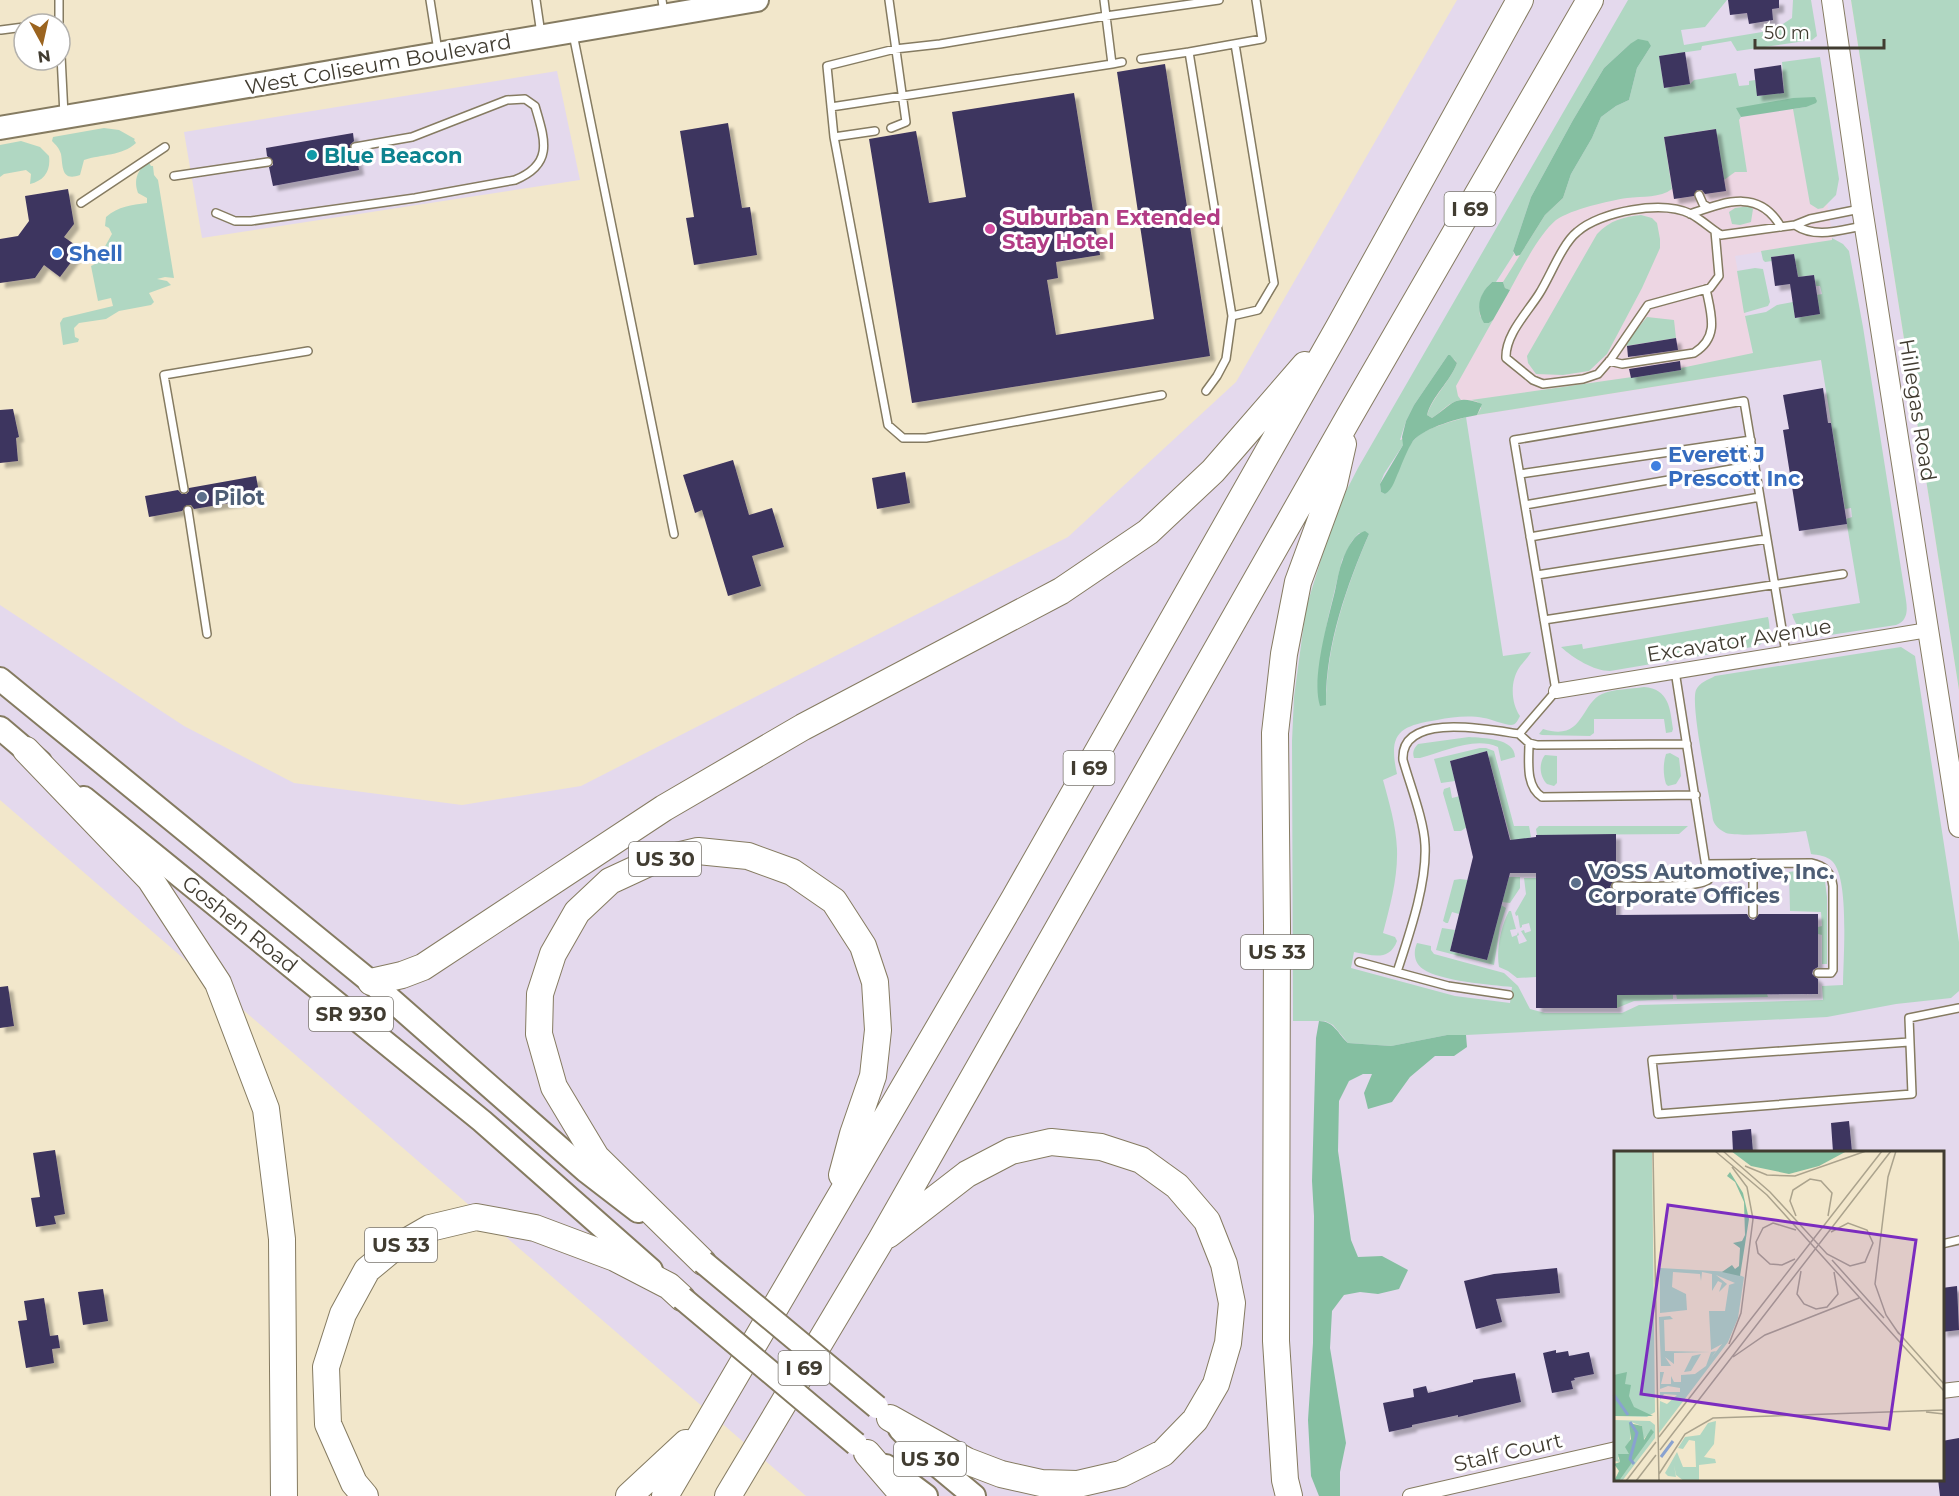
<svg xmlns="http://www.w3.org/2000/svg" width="1959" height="1496" font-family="Montserrat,sans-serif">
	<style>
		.commercial { fill: #e4d9ed; fill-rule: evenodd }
		.industrial { fill: #edd6e3 }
		.green { fill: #b0d7c2; fill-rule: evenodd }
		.forest { fill: #85bfa1 }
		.building { fill: #3e345f; filter: url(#shadow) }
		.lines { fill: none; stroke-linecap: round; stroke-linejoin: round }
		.service-casing { stroke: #857b61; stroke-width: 10 }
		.minor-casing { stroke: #857b61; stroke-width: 16 }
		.secondary-casing { stroke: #857b61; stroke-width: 22 }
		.primary-casing { stroke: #857b61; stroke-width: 26 }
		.trunk-casing { stroke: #857b61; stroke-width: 26 }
		.motorway-casing { stroke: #857b61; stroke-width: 28 }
		.service { stroke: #fff; stroke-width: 7 }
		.minor { stroke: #fff; stroke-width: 14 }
		.secondary { stroke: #fff; stroke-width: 20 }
		.primary { stroke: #fff; stroke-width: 22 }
		.trunk { stroke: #fff; stroke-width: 22 }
		.motorway { stroke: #fff; stroke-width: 26 }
		.trunk-bridge-casing { stroke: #857b61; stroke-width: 26; stroke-linecap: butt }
		.trunk-bridge { stroke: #fff; stroke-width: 22 }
		.culture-dot { fill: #0f9aa8; stroke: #fff; stroke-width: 2 }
		.hotel-dot { fill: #d1479c; stroke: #fff; stroke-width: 2 }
		.shop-dot { fill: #3f7fe0; stroke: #fff; stroke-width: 2 }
		.service-dot { fill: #5c6f8a; stroke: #fff; stroke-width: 2 }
		.labels { text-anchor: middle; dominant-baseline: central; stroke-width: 6; stroke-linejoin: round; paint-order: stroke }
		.shield { fill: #fff; stroke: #7a766f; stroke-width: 1.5 }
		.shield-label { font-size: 20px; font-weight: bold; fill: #413c31 }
		.street-label { font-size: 21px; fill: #413c31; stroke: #fff }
		.culture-label { font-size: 21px; font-weight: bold; fill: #0d838f; stroke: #fff; text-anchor: start }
		.hotel-label { font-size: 21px; font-weight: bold; fill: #b23c85; stroke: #fff; text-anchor: start }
		.shop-label { font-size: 21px; font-weight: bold; fill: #366cbe; stroke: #fff; text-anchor: start }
		.service-label { font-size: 21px; font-weight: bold; fill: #4e5e75; stroke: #fff; text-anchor: start }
		.inset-river { fill: none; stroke: #89a2d0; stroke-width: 3 }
		.inset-road { fill: none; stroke: #aba38d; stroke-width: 1.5 }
		.view { fill: #7b2cbf; fill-opacity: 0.15; stroke: #7b2cbf; stroke-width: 3 }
		.inset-edge { fill: none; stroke: #413c31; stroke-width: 3 }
	</style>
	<defs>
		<filter id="shadow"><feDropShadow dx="5" dy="5" stdDeviation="1.5" flood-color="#0004"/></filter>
	</defs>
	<rect width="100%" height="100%" fill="#f2e7cb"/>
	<path class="commercial" d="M1457,0H1851L1959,690V1496H806L0,800V605L184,726L294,783L462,805L581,786L1068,537L1236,382ZM1616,1152H1942V1480H1616Z
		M557,71L580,180L202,238L184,132Z"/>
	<path class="industrial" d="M1812,106L1833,240L1735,256L1753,355L1822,360L1466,417L1400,441L1547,200L1653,130Z"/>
	<path class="green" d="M1628,0H1727L1705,27L1681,30L1684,45L1774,30L1792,18L1793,0H1811L1817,36L1812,40L1737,51L1731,41L1702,46L1701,50L1659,56L1664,88L1690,84L1694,80L1736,73L1739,86L1749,85V81L1755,80L1758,96L1784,92L1782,62L1820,57L1839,179L1836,195L1823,208L1818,209L1810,204L1793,109L1806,107L1737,108L1741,117L1739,120L1747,172H1735L1724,180L1715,129L1664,137L1672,189C1660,198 1643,196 1627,198C1608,201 1572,209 1556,220C1539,234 1521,270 1510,290L1505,288L1503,282L1545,215L1563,198L1571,174L1592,138L1601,117L1616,106L1629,100L1637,68L1651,46L1630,44L1604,68L1573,120L1531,197L1513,251L1514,254L1496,282H1492C1481,293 1478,302 1480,316L1489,323L1493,320L1456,386L1458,396L1461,400C1448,402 1443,411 1432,418L1427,415C1433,396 1450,382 1457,363L1455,360L1448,355L1414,405L1406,421L1400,440L1403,439V445L1384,474L1380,484L1381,492L1385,494C1399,478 1400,456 1414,440C1426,427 1449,423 1466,417L1503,656L1531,652C1528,658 1523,662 1519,668C1510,682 1511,703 1520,716C1518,720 1516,725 1511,725C1505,725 1491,719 1484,718C1468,715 1453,717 1437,720C1399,726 1388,733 1397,774L1383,780C1389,802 1396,825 1397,849C1398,878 1390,906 1383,933L1395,937L1397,941C1389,962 1372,955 1354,952L1351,968L1455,996L1510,1003L1512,987C1491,985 1440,981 1423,969C1414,963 1413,952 1417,943L1431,946V950L1434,954L1504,973L1518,986L1530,1009L1545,1013H1622L1639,1005L1823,1000L1822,986L1843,985C1843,960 1850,878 1832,861C1827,856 1818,855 1811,854L1806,831C1790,833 1739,837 1726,833C1720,830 1715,826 1713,820C1710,797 1690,706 1696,690C1700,682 1708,680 1715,676L1901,647L1915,656L1959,942V991L1951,998L1942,999L1896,1004L1827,1017L1466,1035H1447L1391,1046L1348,1043L1333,1025L1325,1021H1293L1292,741L1294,697L1306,608L1327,540L1342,499L1358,468ZM1359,533L1369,534C1346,588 1326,646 1326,705L1320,661L1328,618L1342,560L1352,541Z
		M1851,0H1959V690Z
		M104,128L119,130L135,139L134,140L136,143C122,156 102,154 84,160L80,175C61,182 63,166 61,154C59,148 56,145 52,141L53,137Z
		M21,141L40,147L49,156C51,171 44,181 30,184L31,174L26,170L4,174L0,177V145Z
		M148,161L151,166H153L154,175L158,180L174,278L165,277L157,279L167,281L171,285L149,293L154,302L151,305L119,311L106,319L79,323L74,328L75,337L79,339L78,342L63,345L60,323L63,318L113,306L111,298L98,301L91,266L95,264L112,234L109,228L105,226L106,217C119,206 131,205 147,203V198L138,193C133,179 138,170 148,161Z
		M1749,206L1753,209L1751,222L1740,225L1732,224L1729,212L1735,208Z
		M1641,215L1652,218L1657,223L1660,239V248L1642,288L1607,354L1589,371L1563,375L1536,374L1528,363L1527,356L1597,234C1610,220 1624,217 1641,215Z
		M1832,238L1843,244L1849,251L1863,327L1905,594C1907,606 1910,620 1896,625L1817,637C1803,635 1796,627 1792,614L1860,603L1846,519L1852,517L1851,508L1845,509L1821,360L1477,415L1481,408L1478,402L1471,400L1681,370V368L1753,353L1745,316L1766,312L1777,305L1793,302L1795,318L1819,314L1817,295L1822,294L1820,286H1816L1814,275L1798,277L1794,254L1771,257L1772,261L1765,262L1763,260L1761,251L1832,240Z
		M1755,268L1763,269L1770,302L1768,306L1744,313L1737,271Z
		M1647,317L1674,320L1676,338L1626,346L1631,336Z
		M1768,617C1771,630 1770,639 1758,646L1610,671C1594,671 1573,658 1561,647L1582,644L1583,649Z
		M1644,687C1669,689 1670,708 1673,729L1672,732L1666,733L1664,719H1594V733L1590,736L1542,735L1539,734L1543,729C1584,742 1580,704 1602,694C1614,689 1631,689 1644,687Z
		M1469,737C1483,738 1515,738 1515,757L1501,761L1498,747C1474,736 1444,752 1420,758H1414C1412,752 1414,748 1418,744Z
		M1480,748H1486L1494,751L1514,826H1529L1531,837L1512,844L1487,751L1450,761L1455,781L1441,783L1434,759Z
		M1670,753L1679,758L1681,776L1676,784L1668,786L1666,784C1663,775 1663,763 1666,754Z
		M1545,755L1557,756V783L1554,786L1547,784C1540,777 1538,764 1545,755Z
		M1450,787L1452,798L1460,796L1467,827L1461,831H1454L1443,793L1444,789Z
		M1539,826H1688L1679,834L1537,835L1536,829Z
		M1802,870L1817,871L1825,881L1827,897V964H1822V935L1818,934V927L1822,926L1821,912L1790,911L1789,872Z
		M1509,877H1520V888L1510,903L1502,902Z
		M1524,878H1536V977L1517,978L1508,971L1499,967C1496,950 1501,926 1509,911H1511L1516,929L1510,930L1512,937L1517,935L1518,932L1519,935L1517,936L1519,944L1527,941L1521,931L1524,930L1525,933L1531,931L1529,923L1522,925V927L1520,928L1518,915L1516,916L1515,913L1526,894Z
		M1460,879L1468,880L1459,914L1452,912L1448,923H1446L1443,921L1454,880Z
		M1501,905L1506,908L1500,926L1494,965L1436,950L1442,928L1455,930L1450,951L1487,960Z
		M1617,943L1673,994V999L1634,1001L1617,1008Z
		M1676,994H1767L1768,997L1677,999Z"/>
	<path class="forest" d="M1638,39L1648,41L1651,46L1637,68L1629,100L1616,106L1601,117L1592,138L1571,174L1563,198L1545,215L1520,255L1516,256L1513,251L1531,197L1573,120L1604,68L1630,44Z
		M1815,97L1817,101L1816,103L1806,107L1741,117L1736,108L1793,98Z
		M1492,282H1503L1505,288L1510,290L1493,320L1489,323H1484C1475,308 1479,294 1492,282Z
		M1448,355H1450L1457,363C1450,382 1432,396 1427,415L1432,418C1452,405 1454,393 1482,404L1477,415C1460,418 1425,427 1413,441C1407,450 1403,461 1399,471C1395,479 1393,489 1385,494L1381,492L1380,484L1403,445L1402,437L1406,421L1414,405Z
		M1365,531L1369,534C1346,587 1325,647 1326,705L1320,706C1311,679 1328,620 1335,591C1337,581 1339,569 1343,559C1347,549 1354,534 1365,531Z
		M1319,1021C1334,1021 1338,1034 1348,1043L1391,1046L1447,1035H1466L1467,1047L1454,1056H1435L1410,1077L1392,1102L1368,1109L1364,1093L1372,1074H1363L1349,1081L1339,1101L1338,1151L1351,1240L1358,1257L1382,1256L1408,1270L1399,1289L1378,1294L1360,1292L1344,1295L1332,1311L1330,1348L1346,1443L1340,1472V1496H1319L1311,1476L1308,1420L1313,1343L1314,1216L1312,1181L1316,1038Z"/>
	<path class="building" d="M1728,0H1779V8L1772,9L1773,20L1749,24L1747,13L1730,15Z
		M1685,52L1690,84L1664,88L1659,56Z
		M1165,64L1210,356L912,403L869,139L916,131L929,203L966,197L952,112L1074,93L1100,255L1056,262L1058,278L1047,280L1056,335L1154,319L1117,72Z
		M1781,65L1784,93L1757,96L1754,69Z
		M728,123L742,208L750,207L757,255L694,265L686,218L694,217L680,131Z
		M1716,129L1726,191L1705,194L1702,190H1697L1694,196L1674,199L1664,137Z
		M353,133L354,141L350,145V149L356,153L359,170L273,186L269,167L273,165V161L267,156L266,148Z
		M68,189L74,224L64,237L81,249L60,277L44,265L35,278L0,283V239L18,236L29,221L25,196Z
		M1794,254L1798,277L1814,275L1820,314L1795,318L1790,284L1775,286L1771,257Z
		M1676,338L1678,350L1628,357L1627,346Z
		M1680,361L1681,370L1631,378L1629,369Z
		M1823,388L1828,423H1831L1847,524L1799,531L1783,430L1789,429L1783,395Z
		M13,409L19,437L16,438L18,461L0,463V410Z
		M733,460L749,515L772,508L784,547L752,556L761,586L728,596L702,510L695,513L683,475Z
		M905,472L910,503L877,509L872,478Z
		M256,476L260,498L194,509L191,505H187L182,511L149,517L145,496L178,490L182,494H186L189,491V488Z
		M1487,751L1510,840L1536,837V835L1616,834V880L1612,883L1610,887L1613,890L1616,892V915L1747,914L1750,919L1754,920L1759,914H1818V967L1813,970L1812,974L1818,979V994L1617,995V1008H1536V873H1510L1487,960L1450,951L1473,857L1450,761Z
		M8,986L14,1026L0,1028V987Z
		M1849,1121L1852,1152H1833L1831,1123Z
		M1751,1129L1753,1152H1733L1732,1131Z
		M55,1150L65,1214L54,1216L56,1224L36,1227L31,1198L40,1197L33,1153Z
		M1557,1268L1560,1293L1496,1299L1502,1322L1476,1329L1464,1281L1494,1274Z
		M1957,1286L1959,1330L1942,1332V1288Z
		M103,1289L108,1321L83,1325L78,1292Z
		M44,1298L50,1336L58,1335L60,1348L52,1349L54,1363L26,1368L18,1321L27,1320L24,1301Z
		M1556,1350V1353L1568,1351L1569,1356L1589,1352L1594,1374L1574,1378L1575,1380L1571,1381L1573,1389L1552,1393L1543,1353Z
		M1515,1373L1521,1402L1458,1417V1415L1412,1425V1427L1389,1432L1383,1403L1414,1397L1413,1389L1426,1386L1428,1393L1473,1382V1380Z
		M1959,1438V1496H1940L1938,1479H1942V1441Z"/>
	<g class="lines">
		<g class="service-casing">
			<path id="service" d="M59,0V24
				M430,0L438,51
				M536,0L541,34
				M662,0L664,13
				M889,0L906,122L891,128
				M1104,0L1106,16L1219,0
				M1,30L24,27
				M573,34L674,534
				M60,36L64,115
				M1141,59L1189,52
				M1122,62L1112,64L1106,16L940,44L895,49L827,66L834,137L888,425L903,438H926L1162,395
				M831,107L1112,64
				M834,137L875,131
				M174,176L268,162
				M1699,195L1703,204L1708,207
				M81,203L165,147
				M1860,209L1810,219L1795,225C1816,239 1840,230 1863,226
				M216,213L235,221H251L415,198L515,180C554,164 545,140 535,106L525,99L507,100L412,137L355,147
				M1690,214C1725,202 1759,188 1781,227
				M1715,231L1719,276L1710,288L1648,305L1611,359L1598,374L1583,379L1543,384L1533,380L1506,358C1505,335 1527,313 1539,294C1550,277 1562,244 1577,232C1601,211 1662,200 1691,214C1702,220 1711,229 1721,235L1795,225
				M1232,316L1258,310L1274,283L1235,44
				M1609,361L1622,364L1694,353C1720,337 1711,314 1706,289
				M1206,391L1217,376L1226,359L1232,316L1189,52L1262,39L1256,0
				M1520,474L1751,440
				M184,489L164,375L308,351
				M1525,505L1755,465
				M188,510L207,634
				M1530,537L1760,497
				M1537,575L1767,539
				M1544,620L1843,574
				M1519,734L1529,743L1537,745L1687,744
				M1529,743C1529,761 1525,786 1542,797L1696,795
				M1706,864L1811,863C1825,866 1831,872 1833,886V970L1831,973H1818
				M1616,886C1636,886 1694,889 1708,880L1675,671
				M1753,914V863
				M1359,962L1448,986L1509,995
				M1397,972C1409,935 1427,884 1425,845C1424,820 1410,785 1403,760C1400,711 1491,730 1519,734L1556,691L1514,440L1744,401L1786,653
				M1909,1042L1652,1060L1658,1114L1912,1094L1909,1018L1959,1008
				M1942,1244L1959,1240"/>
		</g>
		<g class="minor-casing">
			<path id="minor" d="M1556,691L1928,630
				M1942,1391L1959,1389
				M1410,1496L1616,1449"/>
		</g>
		<g class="secondary-casing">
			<path id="secondary" d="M1832,0L1862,208L1959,827"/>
		</g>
		<g class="primary-casing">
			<path id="primary" d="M0,128L757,0"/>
		</g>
		<g class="trunk-casing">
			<path id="trunk" d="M0,679L371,982L586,1171L638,1211
				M0,728L40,762
				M84,798L482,1121L651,1270
				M900,1429L926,1456L974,1496
				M886,1466L926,1496"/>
		</g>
		<g class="motorway-casing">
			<path id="motorway" d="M26,750L150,879L218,983L266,1109L282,1239L284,1496
				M371,982L402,975L423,967L664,808L803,727L1061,591L1148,532L1213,471L1305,365
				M888,1235L967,1174L1011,1151L1051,1142L1101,1147L1141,1160L1177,1186L1207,1221L1224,1264L1232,1303L1228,1343L1216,1384L1195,1420L1163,1453L1121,1474L1078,1484L1041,1483L1001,1474L967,1461L890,1418
				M703,1262L596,1157L554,1087L539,1034L540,994L553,954L577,912L610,881L651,862L698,851L748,856L792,872L834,901L863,946L875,982L878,1030L873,1076L853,1134L842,1175
				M867,1453L904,1496
				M365,1496L354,1483L328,1424L326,1367L343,1314L367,1270L390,1251L430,1228L476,1217L535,1228L615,1258L669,1286L682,1298
				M629,1496L686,1443
				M665,1496L1014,899L1339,327L1520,0
				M728,1496L881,1240L1349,417L1590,0
				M1289,1496L1285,1480L1276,1341L1277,926L1275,733L1284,654L1298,582L1334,484L1343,444"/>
		</g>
		<use href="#service" class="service"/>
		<use href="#minor" class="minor"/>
		<use href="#secondary" class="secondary"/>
		<use href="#primary" class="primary"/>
		<use href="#trunk" class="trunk"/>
		<use href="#motorway" class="motorway"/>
		<g class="trunk-bridge-casing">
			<path id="trunk-bridge" d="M703,1262L877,1407
				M682,1298L856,1444"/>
		</g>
		<use href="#trunk-bridge" class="trunk-bridge"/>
	</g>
	<circle class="culture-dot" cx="312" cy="155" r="6"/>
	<circle class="hotel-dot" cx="990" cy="229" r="6"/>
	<g class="shop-dot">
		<circle cx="57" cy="253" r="6"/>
		<circle cx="1656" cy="466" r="6"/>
	</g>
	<g class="service-dot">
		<circle cx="202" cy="497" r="6"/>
		<circle cx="1576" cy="883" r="6"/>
	</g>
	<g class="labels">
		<g class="shield">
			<rect x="1444.5" y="192" width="51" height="34" rx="4.5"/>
			<rect x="1063.5" y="751" width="51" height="34" rx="4.5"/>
			<rect x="629" y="842" width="72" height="34" rx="4.5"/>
			<rect x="1241" y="935" width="72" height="34" rx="4.5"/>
			<rect x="309" y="997" width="84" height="34" rx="4.5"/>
			<rect x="365" y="1228" width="72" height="34" rx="4.5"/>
			<rect x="778.5" y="1351" width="51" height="34" rx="4.5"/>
			<rect x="894" y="1442" width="72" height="34" rx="4.5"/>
		</g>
		<g class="shield-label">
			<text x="1470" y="209">I 69</text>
			<text x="1089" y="768">I 69</text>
			<text x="665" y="859">US 30</text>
			<text x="1277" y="952">US 33</text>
			<text x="351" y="1014">SR 930</text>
			<text x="401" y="1245">US 33</text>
			<text x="804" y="1368">I 69</text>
			<text x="930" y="1459">US 30</text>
		</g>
		<g class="street-label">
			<text transform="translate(378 64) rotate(-10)">West Coliseum Boulevard</text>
			<text transform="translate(1918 410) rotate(81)">Hillegas Road</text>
			<text transform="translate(1739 640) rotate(-9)">Excavator Avenue</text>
			<text transform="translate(240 924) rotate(39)">Goshen Road</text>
			<text transform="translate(1508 1452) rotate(-13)">Stalf Court</text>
		</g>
		<g class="culture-label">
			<text x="324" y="155">Blue Beacon</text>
		</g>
		<g class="hotel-label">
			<text x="1002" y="217">Suburban Extended<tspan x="1002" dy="24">Stay Hotel</tspan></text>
		</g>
		<g class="shop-label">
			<text x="69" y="253">Shell</text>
			<text x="1668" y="454">Everett J<tspan x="1668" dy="24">Prescott Inc</tspan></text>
		</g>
		<g class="service-label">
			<text x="214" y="497">Pilot</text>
			<text x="1588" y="871">VOSS Automotive, Inc.<tspan x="1588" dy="24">Corporate Offices</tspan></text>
		</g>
	</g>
	<g transform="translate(1614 1151)">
		<rect width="330" height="330" fill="#f2e7cb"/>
		<path d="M0,0H38L41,261L33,266L0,265ZM46,117L118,121L130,126L124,167L114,191L45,282L46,250L53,253L63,244L50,243L46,249V241H66V237L54,235L46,238V221H50L47,233H57V225L60,231H67V224L81,223L92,215L97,201L102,200L97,207L108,193L97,199L95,160H111L115,134L121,132L102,124L113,133L105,141L108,132L104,130L98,140V123L88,121L87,130L86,123L59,121L58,136L72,143L73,159L46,162ZM56,165L59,168L50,169L51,200L96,201L60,202V213L51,206L57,215H47L45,166ZM87,203L77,220L70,221L78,205ZM0,269L36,270L41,274V287L8,330H5L19,310L28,297L33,284L29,289L28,275L17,271L15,303H7L4,307L6,311L0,310ZM102,270L100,293L90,306L101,308L102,312L85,314V330H70L62,324L60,314L62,326L54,325L51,322L63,301L69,316H82L81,290L75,289L69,298L64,297L71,286L86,284L94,272Z" fill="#b0d7c2"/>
		<path d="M117,0H233L205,15L175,23L137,15ZM116,21L129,42L135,68L126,125L108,121L118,114L121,118L125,115L126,97L119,92L128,90L131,84L130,51L121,31L113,25ZM13,221L11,233L17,234L15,245L20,256L39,265H0V224ZM15,272L28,275L30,289L37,278L40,281L5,330H0L5,320L0,313L6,311L4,303H15L11,296L17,288Z" fill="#85bfa1"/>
		<path class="inset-river" d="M0,244L14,264M16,271L23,282L16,308L20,313M47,306L59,290"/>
		<path class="inset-road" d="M39,0L45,330M101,0L153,44L330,240M109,0L156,41L213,103L236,115L251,111L259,92L253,79L234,72L217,81M282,0L274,26L261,133L272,164L285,183M131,15L153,24L181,25L252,0M182,65L176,50L179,39L196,28L207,30L218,42L214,65M181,108L168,114L156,113L144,102L142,91L149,77L159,72L182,79M218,109L270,167M187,120L183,143L190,153L202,158L213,156L224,143L220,121M283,180L330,233M115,193L127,162L139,68L133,36L118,16M119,206L151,184L245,147M312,261L330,263M45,286L268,0M46,299L277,0M45,323L71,283L99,267L330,259M12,330L42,291M22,330L42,304"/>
		<path class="view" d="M54,54L302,89L275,278L27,243Z"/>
		<rect width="330" height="330" class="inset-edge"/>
	</g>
	<g transform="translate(42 42) rotate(172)"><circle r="28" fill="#ffffff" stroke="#b3b1ad" stroke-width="1.5"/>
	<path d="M0-4.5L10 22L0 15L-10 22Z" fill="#9b641f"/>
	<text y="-9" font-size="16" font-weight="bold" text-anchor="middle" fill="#413c31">N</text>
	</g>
	<path d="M1755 39v9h129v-9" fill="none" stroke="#413c31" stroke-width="3"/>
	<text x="1764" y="39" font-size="18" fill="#413c31" stroke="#ffffff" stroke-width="4.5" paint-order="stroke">50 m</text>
</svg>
